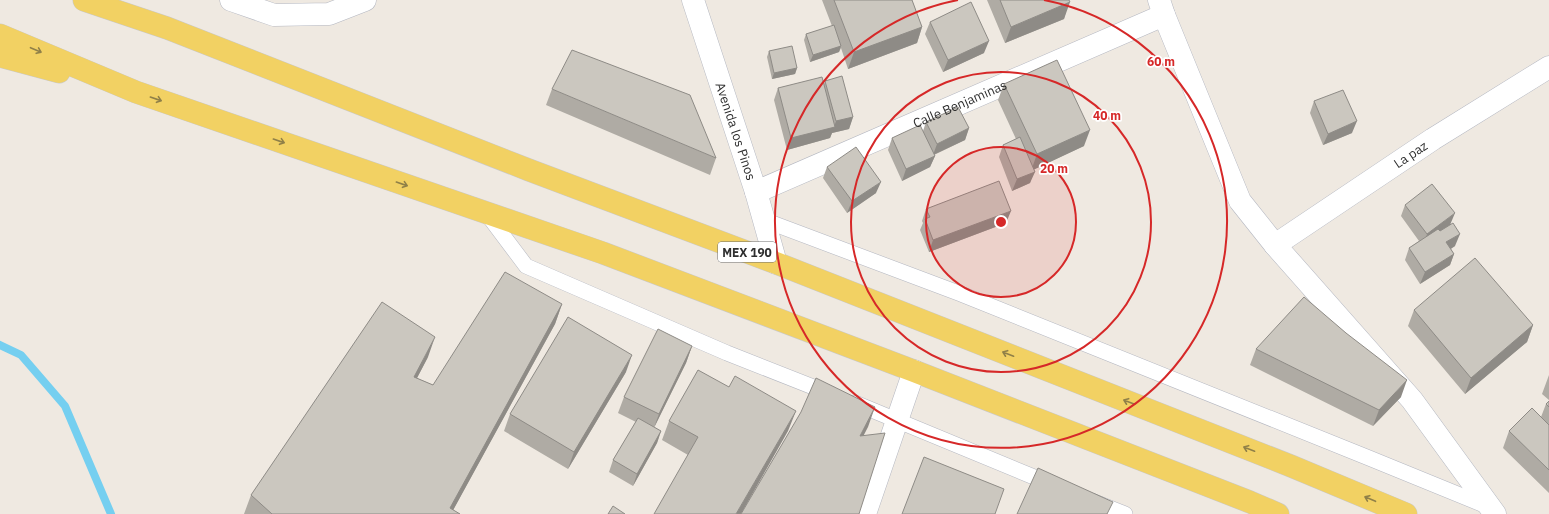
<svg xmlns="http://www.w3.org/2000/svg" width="1549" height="514" font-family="'IBM Plex Sans',sans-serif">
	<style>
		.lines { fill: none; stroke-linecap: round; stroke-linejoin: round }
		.stream { stroke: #75cff0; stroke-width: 8 }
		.service-casing { stroke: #b4b7c1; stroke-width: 16 }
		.minor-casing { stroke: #b4b7c1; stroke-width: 23 }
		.primary-casing { stroke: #c9c9c9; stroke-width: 23 }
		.service { stroke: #fff; stroke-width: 15 }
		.minor { stroke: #fff; stroke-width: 22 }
		.primary { stroke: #f2d163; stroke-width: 22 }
		.wall { fill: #afaba4 }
		.shaded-wall { fill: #8e8b86 }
		.building { fill: #cbc7bf; stroke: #8e8b86 }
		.oneway { stroke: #908048 }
		.ring { fill: none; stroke: #d62828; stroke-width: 2 }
		.labels { text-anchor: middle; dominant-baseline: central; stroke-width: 3.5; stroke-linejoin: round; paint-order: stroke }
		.shield { fill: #fff; stroke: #6d6d6d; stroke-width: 1 }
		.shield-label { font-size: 12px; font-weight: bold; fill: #2e2e2e }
		.street-label { font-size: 13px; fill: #2e2e2e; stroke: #fff }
		.centre { fill: #d62828; stroke: #fff; stroke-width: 2 }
		.ring-label { font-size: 12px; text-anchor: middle; font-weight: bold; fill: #d62828; stroke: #fff; stroke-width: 3.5; stroke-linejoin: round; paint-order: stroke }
	</style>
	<rect width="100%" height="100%" fill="#efe9e1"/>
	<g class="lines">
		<path class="stream" d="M0,345L21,355L65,406L111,514"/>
		<g class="service-casing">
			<path id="service" d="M487,214L526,266L727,353L831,394
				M764,220L961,294L1369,458L1489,507
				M855,403L1051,484
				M1092,501L1125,514"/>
		</g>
		<g class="minor-casing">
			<g id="minor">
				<path d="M231,0L274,15L329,14L365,0"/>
				<path id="s1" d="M693,0L756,192L776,263"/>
				<path d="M1159,0L1164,15L1240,201L1275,245L1412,400L1495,514"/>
				<path id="s2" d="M756,192L1164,15"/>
				<path id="s3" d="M1275,245L1433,139L1549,67"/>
				<path d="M865,514L914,371"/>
			</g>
		</g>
		<g class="primary-casing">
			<path id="primary" d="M84,0L167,28L529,170L776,263L1291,466L1406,514
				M0,35L136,92L603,253L914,371L1250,502L1278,514
				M0,56L59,72"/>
		</g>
		<use href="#service" class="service"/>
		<use href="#minor" class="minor"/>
		<use href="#primary" class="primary"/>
	</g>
	<path class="wall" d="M822,0H912L922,27L917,43L848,69L841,48L839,52L810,62L804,40L806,34L832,26Z
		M987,0H1069L1064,19L1005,43Z
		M930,22L984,53L943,72L925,34Z
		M769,51L797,68L795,74L772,79L767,57Z
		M825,81L853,117L849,129L832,133L830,138L787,150L774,100L778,88L824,84Z
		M1004,84L1084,146L1034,169L1030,183L1012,191L999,157L1003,145L1016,139L998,100Z
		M552,89L716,158L710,175L546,105Z
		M1314,101L1352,133L1323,145L1310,113Z
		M926,122L969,128L965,140L934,155L935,156L930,167L902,181L888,150L892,138L923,131Z
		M827,167L876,193L847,213L823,178Z
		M1405,205L1451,224L1455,246L1451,249L1454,254L1450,265L1420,284L1405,260L1409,248L1419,241L1401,216Z
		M926,209L1006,223L929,252L920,230L923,223L922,221Z
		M562,304L555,324L453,510L460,514H244L251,495L428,357L417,378L433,385Z
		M1414,310L1533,325L1527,342L1465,394L1408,326Z
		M1346,333L1401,397L1373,426L1250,365L1256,349Z
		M692,346L686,363L654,427L661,431L657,443L633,486L609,472L613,460L636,422L618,413L624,397Z
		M626,372L568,469L504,431L510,414Z
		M1549,375V400L1542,394Z
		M1549,401V493L1503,448L1509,431L1541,417L1546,404Z
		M669,421L788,431L688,455L662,440Z"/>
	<path class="shaded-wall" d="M1070,2L1064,19L1005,43L1011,27Z
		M922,27L917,43L848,69L854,52Z
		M989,41L984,53L943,72L948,60Z
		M841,46L839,52L810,62L813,55Z
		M797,68L795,74L772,79L774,73Z
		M853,117L849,129L832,133L830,138L787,150L791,138L834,127L836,121Z
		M1357,121L1352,133L1323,145L1328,134Z
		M969,128L965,140L933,155L937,144Z
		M1090,130L1084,146L1031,171L1037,154Z
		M935,156L930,167L902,181L906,169Z
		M1035,172L1030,183L1012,191L1017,179Z
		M881,182L876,193L847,213L852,201Z
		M1011,211L1006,223L929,252L933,240Z
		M1455,213L1450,225L1423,246L1427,234Z
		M1460,234L1455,246L1442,254L1446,242Z
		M1454,254L1450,265L1420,284L1425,272Z
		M562,304L555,324L451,514L450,508Z
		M1533,325L1527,342L1465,394L1471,378Z
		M435,337L428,357L407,397L414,377Z
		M692,346L686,363L653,430L659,414Z
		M632,355L626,372L568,469L574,452Z
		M1407,380L1401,397L1373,426L1379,410Z
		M875,407L868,427L853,456L860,436Z
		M796,411L788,431L741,514H736Z
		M661,431L657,443L633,486L637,474Z"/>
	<path class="building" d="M834,0H912L922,27L854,52Z
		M1000,0H1069L1070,2L1011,27Z
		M971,2L989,41L948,60L930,22Z
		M834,25L841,46L813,55L806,34Z
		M792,46L797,68L774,73L769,51Z
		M572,50L690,95L716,158L552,89Z
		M1057,60L1090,130L1037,154L1004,84Z
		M842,76L853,117L836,121L825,81Z
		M822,77L835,127L791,138L778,88Z
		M1343,90L1357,121L1328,134L1314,101Z
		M958,107L969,128L937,144L926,122Z
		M920,125L935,156L906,169L892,138Z
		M1020,137L1035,172L1017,179L1003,145Z
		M856,147L881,182L852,201L827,167Z
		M999,181L1011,211L933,240L925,219L930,217L926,209Z
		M1432,184L1455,213L1427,234L1405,205Z
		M1453,223L1460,234L1446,242L1454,254L1425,272L1409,248L1438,229L1440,231Z
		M1475,258L1533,325L1471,378L1414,310Z
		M505,272L562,304L450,508L460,514H272L251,495L382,302L435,337L414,377L433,385Z
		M1304,297L1346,333L1407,380L1379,410L1256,349Z
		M568,317L632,355L574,452L510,414Z
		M658,329L692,346L659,414L624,397Z
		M698,370L729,387L735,376L796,411L736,514H654L698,437L669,421Z
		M816,378L875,407L860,436L885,433L859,514H741L801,412Z
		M1549,401V407L1546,404Z
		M1532,408L1549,425V470L1509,431Z
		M638,418L661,431L637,474L613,460Z
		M924,457L1004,489L995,514H902Z
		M1038,468L1113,502L1107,514H1017Z
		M613,506L625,514H608Z"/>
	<defs><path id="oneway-shaft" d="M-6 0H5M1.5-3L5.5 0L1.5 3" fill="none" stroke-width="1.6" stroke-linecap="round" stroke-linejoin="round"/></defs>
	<g class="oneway">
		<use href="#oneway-shaft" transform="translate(36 50) rotate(23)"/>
		<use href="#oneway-shaft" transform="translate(156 99) rotate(19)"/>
		<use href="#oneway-shaft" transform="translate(279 141) rotate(19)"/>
		<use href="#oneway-shaft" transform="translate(402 184) rotate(19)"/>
		<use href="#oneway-shaft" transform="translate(1008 354) rotate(-159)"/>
		<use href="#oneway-shaft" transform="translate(1129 402) rotate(-159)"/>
		<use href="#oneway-shaft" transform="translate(1249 449) rotate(-159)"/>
		<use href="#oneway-shaft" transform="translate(1370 499) rotate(-157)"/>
	</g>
	<circle cx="1001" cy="222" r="75" fill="#d62828" fill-opacity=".12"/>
	<g class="ring">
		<circle cx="1001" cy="222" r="75"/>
		<circle cx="1001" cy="222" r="150"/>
		<path d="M1044 0A226 226 0 1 1 958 0"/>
	</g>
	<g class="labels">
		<rect class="shield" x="718" y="242" width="58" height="20" rx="3"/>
		<g class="shield-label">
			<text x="747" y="252">MEX 190</text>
		</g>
		<g class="street-label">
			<text stroke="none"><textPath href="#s2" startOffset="222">Calle Benjaminas</textPath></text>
			<text stroke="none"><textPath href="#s1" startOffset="138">Avenida los Pinos</textPath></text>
			<text stroke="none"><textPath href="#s3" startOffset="163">La paz</textPath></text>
		</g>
	</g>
	<circle cx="1001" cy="222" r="6" class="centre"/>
	<g class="ring-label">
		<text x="1161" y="66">60 m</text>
		<text x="1107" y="120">40 m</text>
		<text x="1054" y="173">20 m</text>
	</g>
</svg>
